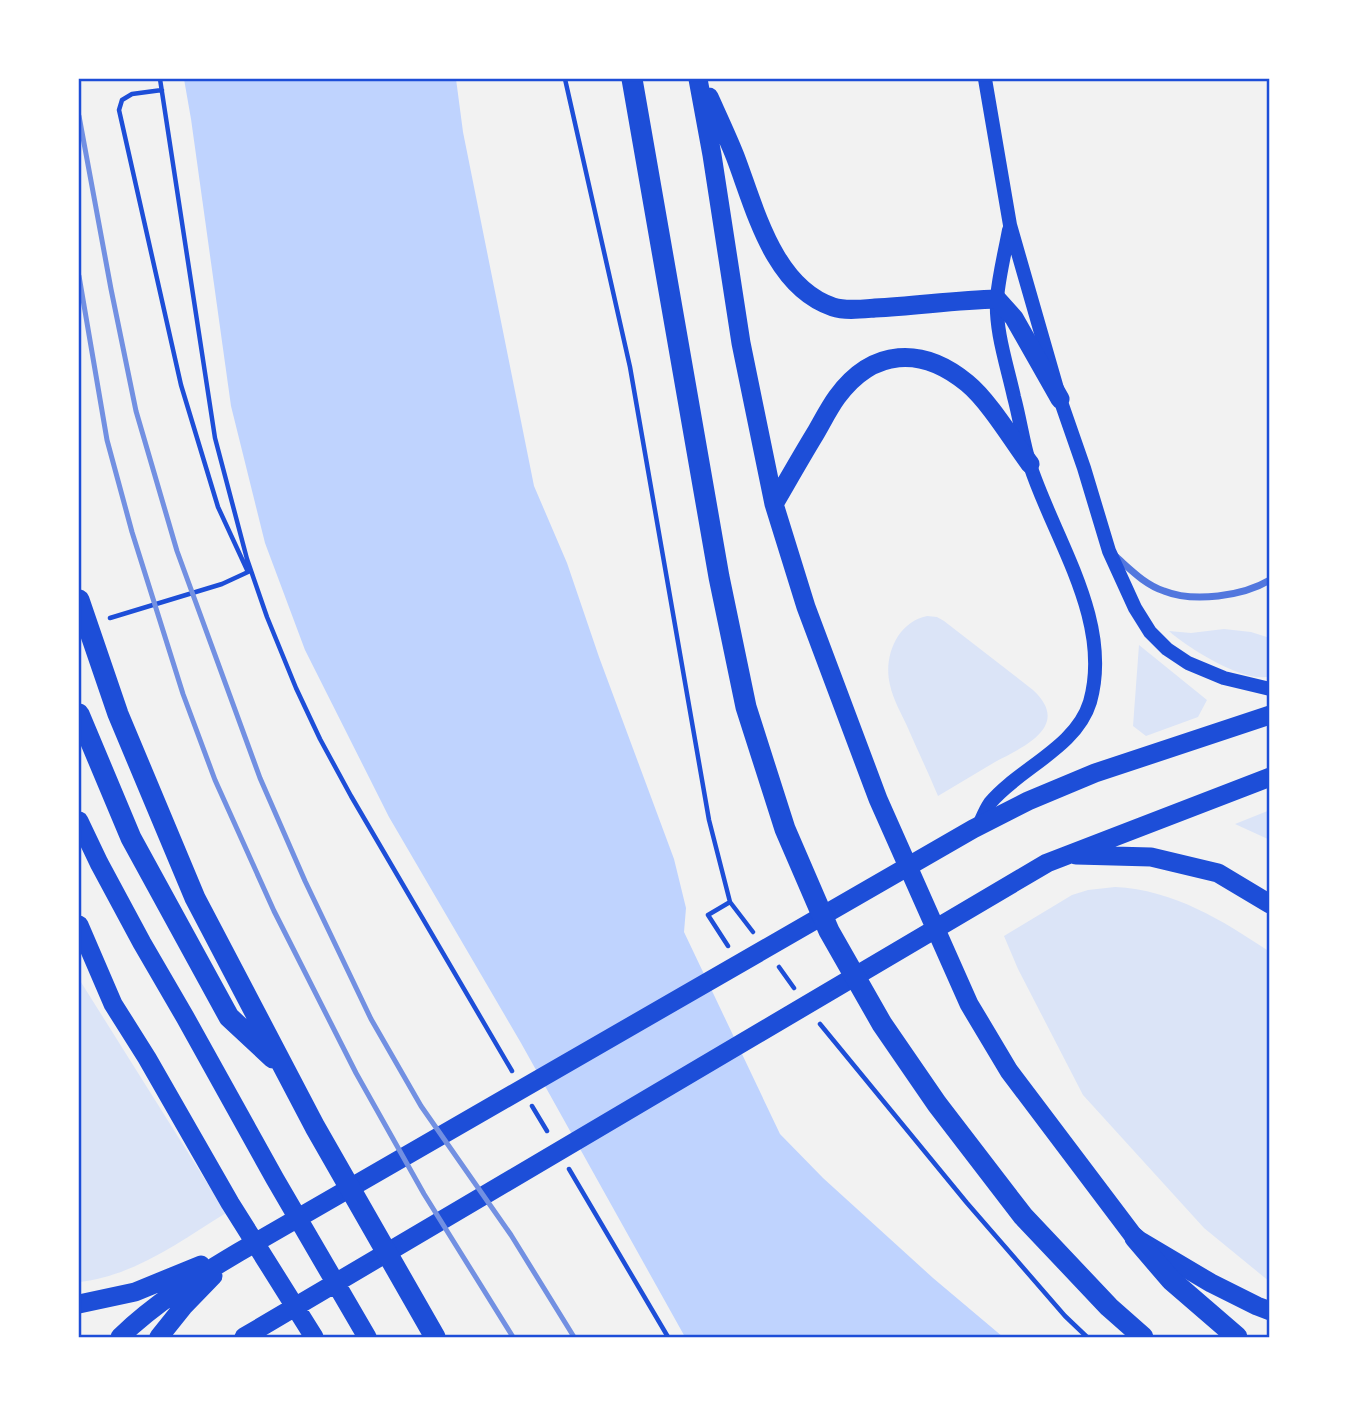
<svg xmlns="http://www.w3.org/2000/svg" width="1349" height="1416" font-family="'PT Sans Narrow',sans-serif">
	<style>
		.green { fill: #dbe4f7 }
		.water { fill: #bfd3fe }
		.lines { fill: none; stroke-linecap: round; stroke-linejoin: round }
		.path { stroke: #1d4ed8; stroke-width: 4.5 }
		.minor { stroke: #5277de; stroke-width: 7 }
		.secondary { stroke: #1d4ed8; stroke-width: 14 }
		.trunk { stroke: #1d4ed8; stroke-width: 19 }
		.motorway { stroke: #1d4ed8; stroke-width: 21 }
		.rail { stroke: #7290e2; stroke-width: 5 }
		.neatline { fill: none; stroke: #1d4ed8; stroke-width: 2.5 }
	</style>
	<rect width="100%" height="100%" fill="#f2f2f2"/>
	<path class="green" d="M927,616L937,617L944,621L1033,690C1072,726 1024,747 995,762C976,773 957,785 938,796C928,772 917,749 907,726C901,713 893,699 890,685C883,657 897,622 927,616Z
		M1224,629L1251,632L1270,638V676C1247,685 1186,647 1169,631L1191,633Z
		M1139,645L1207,700L1198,717L1146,736L1133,726Z
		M1270,810V840L1235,824Z
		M1115,887C1174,890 1222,920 1270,952V1282L1204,1228L1083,1095L1018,969L1004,936L1072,895L1088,890Z
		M79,979L226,1213C179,1242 134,1276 79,1282Z"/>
	<path class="water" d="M184,79H456L463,132L534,486L567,563L599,657L674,859L686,908L684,932L780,1134L823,1178L933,1278L1003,1337H685L521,1043L389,817L305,650L265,543L231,406L191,119Z"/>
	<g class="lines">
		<path class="path" d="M160,79L215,438L247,559L267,617L296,688L320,739L351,796L512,1071
			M565,79L630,367L709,820L730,902L753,932
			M110,618L222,584L248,572L218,507L181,385L119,110L122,100L132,94L162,90
			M728,946L708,915L730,902
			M779,967L794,988
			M820,1024L967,1203L1065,1316L1087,1337
			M532,1106L547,1131
			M569,1169L668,1337"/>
		<path class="minor" d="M1115,556C1130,569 1145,585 1164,591C1194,603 1243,596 1270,580"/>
		<path class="secondary" d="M985,79L1010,225L1060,399L1084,468L1109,551L1135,608L1150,632L1167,649L1188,663L1224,678L1270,689
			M978,827C982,819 985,810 990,803C1019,768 1076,748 1090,702C1113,621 1054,539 1030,465C1023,443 1020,419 1014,397C1007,365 995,331 997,298C999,275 1005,252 1009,230"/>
		<path class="trunk" d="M698,79L712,155L741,343L774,504L806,607L878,799L969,1004L1009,1071L1135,1238L1211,1283L1257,1306L1270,1311
			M709,97C718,117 727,136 735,156C755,208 773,287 833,307C845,311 862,309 875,308C916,306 956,300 997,299L1014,318L1060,399
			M774,504C788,480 801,457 815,434C822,422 829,408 837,397C873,348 922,346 967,383C989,401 1013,441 1030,464
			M79,821L99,863L142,943L185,1017L275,1179L367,1337
			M1076,855L1151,857L1218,873L1270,904
			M79,925L113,1004L147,1058L230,1203L314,1337
			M79,1304L135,1292L201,1265
			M120,1337C155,1303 197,1277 239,1252L973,829L1028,801L1095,773L1270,715
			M159,1337L183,1307L213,1276
			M244,1337L1047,863L1270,777"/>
		<path class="motorway" d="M632,79L719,577L746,707L785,829L829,931L882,1024L937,1104L1023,1216L1109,1307L1143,1337
			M79,600L118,714L195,898L315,1127L435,1337
			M79,714L131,838L229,1017L273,1058
			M1135,1238L1171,1280L1237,1337"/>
		<path class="rail" d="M79,116L111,289L136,411L177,551L260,778L305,881L371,1019L421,1106L511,1235L574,1337
			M79,276L107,440L132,532L183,694L215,780L274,911L356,1073L424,1194L513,1337"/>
	</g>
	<rect width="1349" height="1416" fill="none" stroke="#ffffff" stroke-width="161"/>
	<rect x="80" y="80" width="1188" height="1256" class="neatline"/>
</svg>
